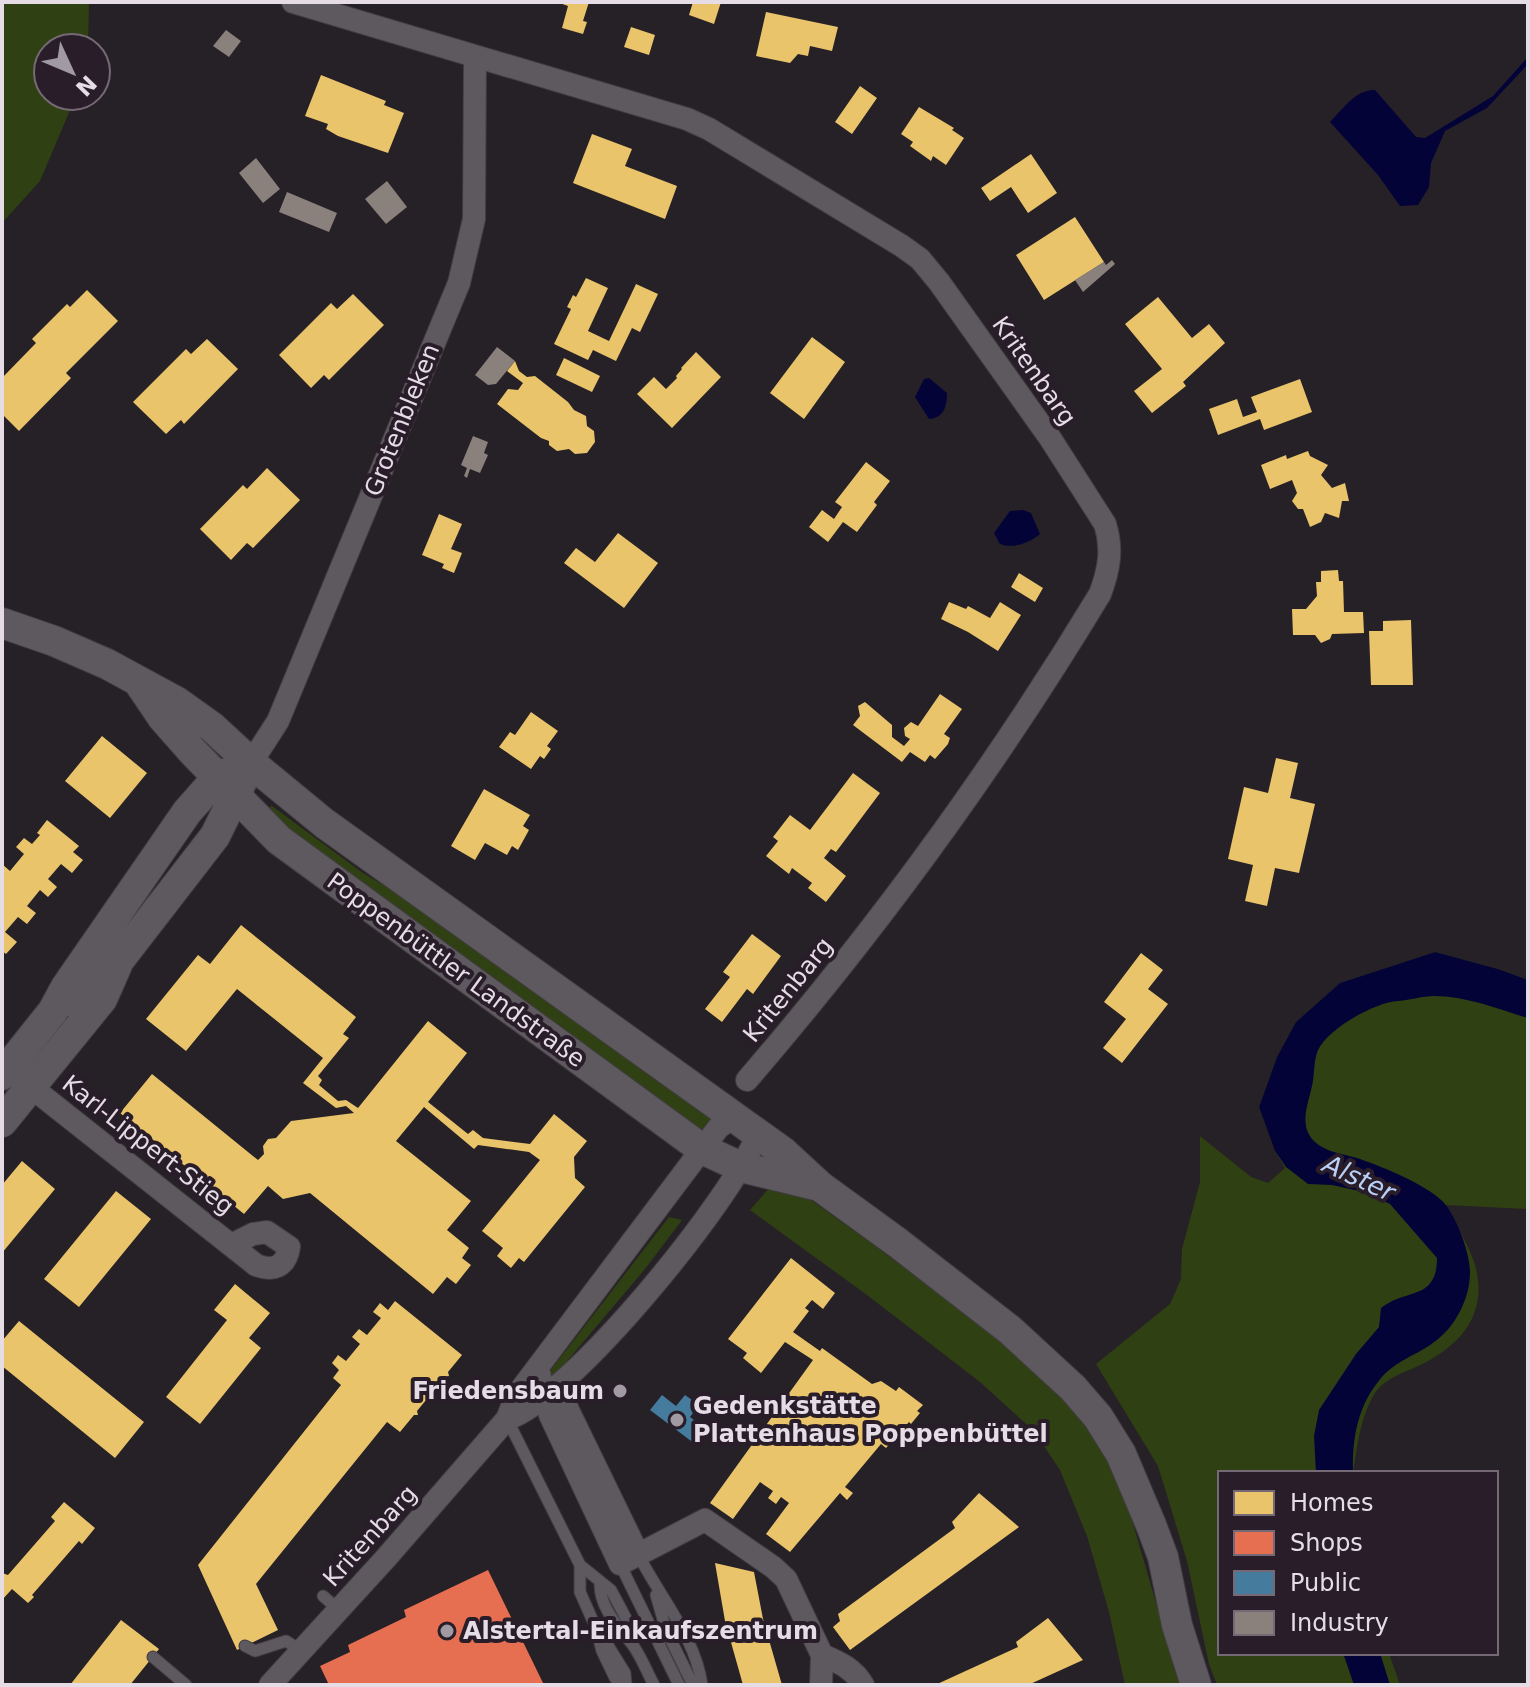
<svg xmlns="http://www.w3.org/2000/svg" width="1530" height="1687" font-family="'DejaVu Sans',sans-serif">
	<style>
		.green { fill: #2f4112 }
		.water { fill: #030338 }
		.homes { fill: #e9c46a }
		.shops { fill: #e76f51 }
		.public { fill: #457b9d }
		.industry { fill: #8a817c }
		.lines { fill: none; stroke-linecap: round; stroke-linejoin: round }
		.lane-casing { stroke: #423c43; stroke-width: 13 }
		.street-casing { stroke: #423c43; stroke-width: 24 }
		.secondary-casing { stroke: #423c43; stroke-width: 32 }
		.lane { stroke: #5e595e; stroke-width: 11 }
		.street { stroke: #5e595e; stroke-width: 22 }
		.secondary { stroke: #5e595e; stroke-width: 30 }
		.poi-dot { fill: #a29aa2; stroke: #291d2a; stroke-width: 3 }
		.labels { text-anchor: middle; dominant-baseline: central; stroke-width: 8; stroke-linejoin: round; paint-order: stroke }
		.street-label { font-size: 24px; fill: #e5dce5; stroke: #291d2a }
		.poi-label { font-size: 24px; font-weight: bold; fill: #e5dce5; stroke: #291d2a; text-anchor: start }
		.water-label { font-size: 26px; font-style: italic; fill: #bad0f6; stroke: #291d2a }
	</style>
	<rect width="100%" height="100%" fill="#262027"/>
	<path class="green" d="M2,2H89L88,48H48V96H76L40,181L2,223Z
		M272,806L363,873L435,916L700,1104L714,1122L702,1132L307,846L267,808Z
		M1435,952L1498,969L1528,980V1209L1446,1205C1455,1224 1469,1245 1475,1265C1489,1315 1459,1347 1418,1366C1401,1374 1383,1379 1373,1396C1360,1419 1357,1448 1353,1473H1220V1653H1389L1400,1685H1217L1209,1664L1187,1561L1158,1466L1096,1364L1170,1304L1181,1279L1182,1249L1200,1182V1136L1251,1177L1268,1183L1285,1168L1275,1151L1259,1107L1277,1057L1296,1022L1340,983Z
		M770,1187L808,1198L871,1243L1026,1359L1086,1421L1122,1486L1180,1685H1125L1109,1612L1087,1536L1060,1470L1034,1431L980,1382L867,1295L750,1210Z
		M669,1217L682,1220L645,1269L552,1379L549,1378L550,1371Z"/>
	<path class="water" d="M1528,57V64L1487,108L1445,131L1431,163L1429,187L1418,205L1400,206L1378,175L1330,122C1342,110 1356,89 1375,90L1416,137L1425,138L1493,96Z
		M929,378L947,393C947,406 944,418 929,419L915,397L924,379Z
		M1023,510L1031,513L1040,534C1029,543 1013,549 1000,544L994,533L1010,511Z
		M1435,952L1498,969L1528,980V1018C1498,1009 1466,996 1434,996C1422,996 1411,1000 1398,1001C1375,1002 1328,1029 1318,1050C1313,1062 1315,1074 1312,1086C1308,1105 1298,1126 1315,1142C1327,1153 1345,1154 1360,1159C1383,1167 1430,1186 1445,1204C1457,1219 1470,1253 1470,1272C1470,1297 1457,1324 1437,1340C1417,1356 1394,1360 1378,1382C1357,1408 1352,1441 1353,1473H1316L1314,1436L1319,1410L1356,1354L1379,1327L1381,1308C1406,1288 1437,1301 1437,1258L1390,1204L1364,1192L1332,1185L1308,1184L1286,1167L1275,1151L1259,1107L1277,1057L1296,1022L1340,983Z
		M1343,1653H1380L1390,1685H1354Z"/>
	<path class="homes" d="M557,2H589L583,21L587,22L583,34L562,28L568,6Z
		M693,2H721L714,24L689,15Z
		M766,12L838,27L832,51L810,46L808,56L798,54L790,63L756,56Z
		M631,27L655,35L649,55L624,47Z
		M321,75L386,101L384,105L404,113L388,153L338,136L326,129L328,124L305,116Z
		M860,86L877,98L852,134L835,122Z
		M919,107L954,128L952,130L964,138L946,165L933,156L931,161L910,146L913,142L901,134Z
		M592,134L632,149L625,166L677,186L665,219L573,183Z
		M1031,154L1057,193L1028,213L1011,187L990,201L981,188Z
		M1075,217L1104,262L1044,300L1016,255Z
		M586,278L608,288L588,331L609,341L636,284L658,294L640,332L632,328L616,361L593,350L588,360L554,344L571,309L567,307L573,295L576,297Z
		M87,290L118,321L66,373L71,378L19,431L2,414V378L36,343L32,339L67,304L70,307Z
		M353,294L384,325L329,380L324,375L311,388L279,355L331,303L337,309Z
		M1158,297L1192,338L1209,324L1225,343L1183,382L1186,386L1152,413L1134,391L1162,369L1125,324Z
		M812,337L845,362L804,419L770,393Z
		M207,339L238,369L184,424L181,420L166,434L133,402L186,349L191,354Z
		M696,352L721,377L672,428L637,394L654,377L666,389L677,378L676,376L682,369L681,368Z
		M564,358L600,376L592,392L556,375Z
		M515,361L519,371L527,377L535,376L568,402L574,410L586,416L587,426L594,431L595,442L587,453L575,454L569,449L557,451L549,445V441L541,438L497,404L508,389L518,390L523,383L507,371Z
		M1300,379L1312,412L1264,430L1260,419L1218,435L1209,409L1237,399L1243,417L1257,412L1251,397Z
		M1308,451L1310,456L1328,465L1321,475L1332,488L1345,483L1349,501H1342L1339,518L1325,513L1321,522L1310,527L1303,509H1298L1292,501L1297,493L1292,480L1270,489L1261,465L1286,455L1287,459Z
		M866,462L890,481L874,502L877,505L857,532L843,522L828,542L809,527L822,510L834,519L842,507L835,502Z
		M267,468L300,500L253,548L247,543L231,560L200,529L243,485L247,489Z
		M439,514L462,524L451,549L462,553L454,573L442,568L444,564L422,555Z
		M618,533L658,563L624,608L564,563L576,548L595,562Z
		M1338,570L1339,581H1343L1344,612H1363L1364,633L1332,634L1330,639L1321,643L1315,635H1293L1292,609H1306L1317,596L1316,582H1321V571Z
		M1019,573L1043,588L1035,602L1011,587Z
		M949,602L966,609L968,606L990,618L1000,602L1021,615L998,651L968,632L941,619Z
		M1411,620L1413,685H1371L1369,631H1383V621Z
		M940,694L962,709L944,734L950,738L948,744L935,759L930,755L925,762L910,752L902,762L853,725L860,716L858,706L865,702L892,725V737L904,746L910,739L905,736L904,728L911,722L918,726Z
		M531,712L558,731L547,746L551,749L544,759L540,756L531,769L499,747L510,732L515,735Z
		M102,736L147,773L110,818L65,781Z
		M1276,758L1298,763L1290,798L1315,804L1299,873L1275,868L1267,906L1245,901L1253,865L1228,859L1244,787L1268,793Z
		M853,773L880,793L836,852L831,849L824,858L846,876L826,902L808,888L812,883L792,868L789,874L766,856L778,841L773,837L790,815L810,830Z
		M484,789L530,815L523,826L529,830L518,850L512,846L507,855L485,843L475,860L451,846Z
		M47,820L79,846L73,852L83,860L72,873L61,864L48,879L57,887L48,897L40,890L27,906L36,913L27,924L18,917L5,932L17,942L6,954L2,951V864L10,871L24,854L16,847L24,838L32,844L40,835L37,833Z
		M241,925L356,1017L343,1034L349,1038L318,1076L322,1080L319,1085L338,1101L346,1100L358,1108L428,1021L467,1053L428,1102L468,1134L473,1130L483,1138L530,1144L554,1114L587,1141L574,1157L575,1178L585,1187L524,1262L519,1258L511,1268L497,1256L503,1248L482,1231L540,1160L529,1152L478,1145L474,1149L424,1107L396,1141L471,1201L447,1230L469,1248L462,1258L471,1265L456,1284L447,1277L433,1294L310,1193L283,1199L268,1186L244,1214L120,1113L152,1074L258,1160L264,1154L263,1146L268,1139L276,1138L291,1121L354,1113L346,1106L336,1108L303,1083L323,1058L237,989L186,1051L146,1019L198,955L210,964Z
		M752,934L781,956L753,994L747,989L722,1022L705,1009L730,977L723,972Z
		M1141,953L1163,970L1148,989L1168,1004L1122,1063L1103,1048L1126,1019L1104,1002Z
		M22,1161L55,1189L2,1253V1185Z
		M116,1191L151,1219L79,1307L44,1279Z
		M791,1258L835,1293L823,1309L812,1300L805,1308L809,1311L793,1332L820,1351L822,1348L872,1384L881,1381L896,1391L899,1387L923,1405L917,1411L920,1413L911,1424L909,1422L886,1448L881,1444L845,1487L853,1493L847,1500L840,1493L790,1552L766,1534L789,1503L781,1497L776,1504L768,1498L773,1491L760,1482L733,1519L710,1503L813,1360L785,1342L761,1373L743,1358L747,1353L728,1339Z
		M235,1284L270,1313L249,1338L261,1348L200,1424L166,1397L227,1320L214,1310Z
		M395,1301L462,1355L448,1372L449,1376L445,1377L417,1411L418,1415H414L400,1432L387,1422L256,1584L278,1630L237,1650L198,1565L341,1385L333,1378L339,1370L332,1363L338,1355L346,1361L360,1344L352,1337L359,1329L367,1335L381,1318L373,1312L380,1303L388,1310Z
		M19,1321L144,1422L115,1458L2,1366V1341Z
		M979,1493L1019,1527L850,1650L833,1627L840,1621L838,1614L955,1528L952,1522Z
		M64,1502L95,1528L82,1544L79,1541L32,1595L34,1597L28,1603L12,1589L2,1600V1573L8,1575L55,1521L51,1517Z
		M715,1563L754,1572L763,1619L782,1685H743L725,1621Z
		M1048,1618L1083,1660L1028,1685H935L1018,1647L1016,1642Z
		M121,1620L159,1649L130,1685H70Z"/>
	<path class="shops" d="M488,1570L544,1685H329L320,1666L350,1652L348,1645L406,1617L404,1610Z"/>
	<path class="public" d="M662,1395L676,1406L685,1395L699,1405L690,1417L706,1429L695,1444L650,1410Z"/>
	<path class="industry" d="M226,30L241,41L229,57L213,46Z
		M256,158L280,189L263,203L239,173Z
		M387,181L407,207L386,224L365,199Z
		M287,192L337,213L329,232L279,212Z
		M1112,260L1115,264L1083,292L1075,280L1104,262L1106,265Z
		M497,347L515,361L496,384L488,385L475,375Z
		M473,436L488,442L484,453L488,455L480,473L470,469L467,478L464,476L467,468L461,465Z"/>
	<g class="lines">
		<g class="lane-casing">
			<path id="lane" d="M507,1419L580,1565V1592L596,1628L602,1651L615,1678L623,1685
				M638,1554C659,1596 696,1638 702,1685
				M620,1564L679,1685
				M580,1565L611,1590L628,1622L633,1645
				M600,1582C599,1607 617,1625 632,1644C641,1656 647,1672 654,1685
				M656,1595L666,1630L693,1685
				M323,1596L339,1610
				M599,1631L625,1673L626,1685
				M245,1646L255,1651L286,1641L302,1651
				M153,1657L186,1685"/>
		</g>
		<g class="street-casing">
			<path id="street" d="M293,2L687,119L709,129L902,246L920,259L939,282L1050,438L1105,524C1113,549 1109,570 1100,594C996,766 878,928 747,1080
				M251,763L278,721L459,283L474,219L475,58
				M31,1087L256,1265C273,1272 286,1267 289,1247L267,1232L253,1234L233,1244
				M538,1369L550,1415L620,1564L705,1520L773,1567L786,1579L822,1655L821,1685
				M559,1386L568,1410L638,1554
				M507,1419C570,1400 735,1196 758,1133
				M822,1655C839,1662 854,1669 863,1685
				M270,1685L386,1558L507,1419L516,1396L702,1149L719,1127L734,1117"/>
		</g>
		<g class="secondary-casing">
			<path id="secondary" d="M2,623L54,641L107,664L177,702L212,727L251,763L324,823L783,1152L821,1187L898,1243L1010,1330L1073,1388L1098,1417L1121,1454L1151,1525L1163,1557L1177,1625L1196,1685
				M140,684L163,718L193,752L279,840L702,1149L741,1167L819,1186
				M68,1001L120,959L215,836L242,781
				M2,1075L53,1011L66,987L187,812L217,778L234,770
				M2,1122L102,999L117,965"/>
		</g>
		<use href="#lane" class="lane"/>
		<use href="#street" class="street"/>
		<use href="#secondary" class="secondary"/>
	</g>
	<g class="poi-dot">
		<circle cx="620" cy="1391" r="8"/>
		<circle cx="677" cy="1420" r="8"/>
		<circle cx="447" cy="1631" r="8"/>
	</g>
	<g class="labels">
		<g class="street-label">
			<text transform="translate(1034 371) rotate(55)">Kritenbarg</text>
			<text transform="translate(402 420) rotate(-68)">Grotenbleken</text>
			<text transform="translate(456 970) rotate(36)">Poppenbüttler Landstraße</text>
			<text transform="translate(788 990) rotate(-51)">Kritenbarg</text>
			<text transform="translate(148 1145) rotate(38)">Karl-Lippert-Stieg</text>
			<text transform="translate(370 1536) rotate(-48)">Kritenbarg</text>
		</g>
		<g class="poi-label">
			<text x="604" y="1391" text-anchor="end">Friedensbaum</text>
			<text x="693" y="1406">Gedenkstätte<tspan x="693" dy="28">Plattenhaus Poppenbüttel</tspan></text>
			<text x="463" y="1631">Alstertal-Einkaufszentrum</text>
		</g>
		<g class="water-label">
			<text transform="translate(1359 1178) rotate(25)">Alster</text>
		</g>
	</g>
	<rect width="1530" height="1687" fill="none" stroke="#e5dce5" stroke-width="8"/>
	<rect x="1218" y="1471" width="280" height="184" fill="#291d2a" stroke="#746975" stroke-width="2"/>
	<rect x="1234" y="1491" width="40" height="24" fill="#e9c46a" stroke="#746975" stroke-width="2"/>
	<text x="1290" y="1511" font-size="24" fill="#e5dce5">Homes</text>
	<rect x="1234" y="1531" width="40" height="24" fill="#e76f51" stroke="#746975" stroke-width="2"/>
	<text x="1290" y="1551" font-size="24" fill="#e5dce5">Shops</text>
	<rect x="1234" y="1571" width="40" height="24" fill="#457b9d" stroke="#746975" stroke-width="2"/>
	<text x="1290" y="1591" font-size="24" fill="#e5dce5">Public</text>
	<rect x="1234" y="1611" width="40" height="24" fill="#8a817c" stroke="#746975" stroke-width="2"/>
	<text x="1290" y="1631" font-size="24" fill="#e5dce5">Industry</text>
	<g transform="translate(72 72) rotate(134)"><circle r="38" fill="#291d2a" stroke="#746975" stroke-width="2"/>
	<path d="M0-6L14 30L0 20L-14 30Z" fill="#a29aa2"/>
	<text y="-12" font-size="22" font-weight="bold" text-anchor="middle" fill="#e5dce5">N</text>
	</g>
</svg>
